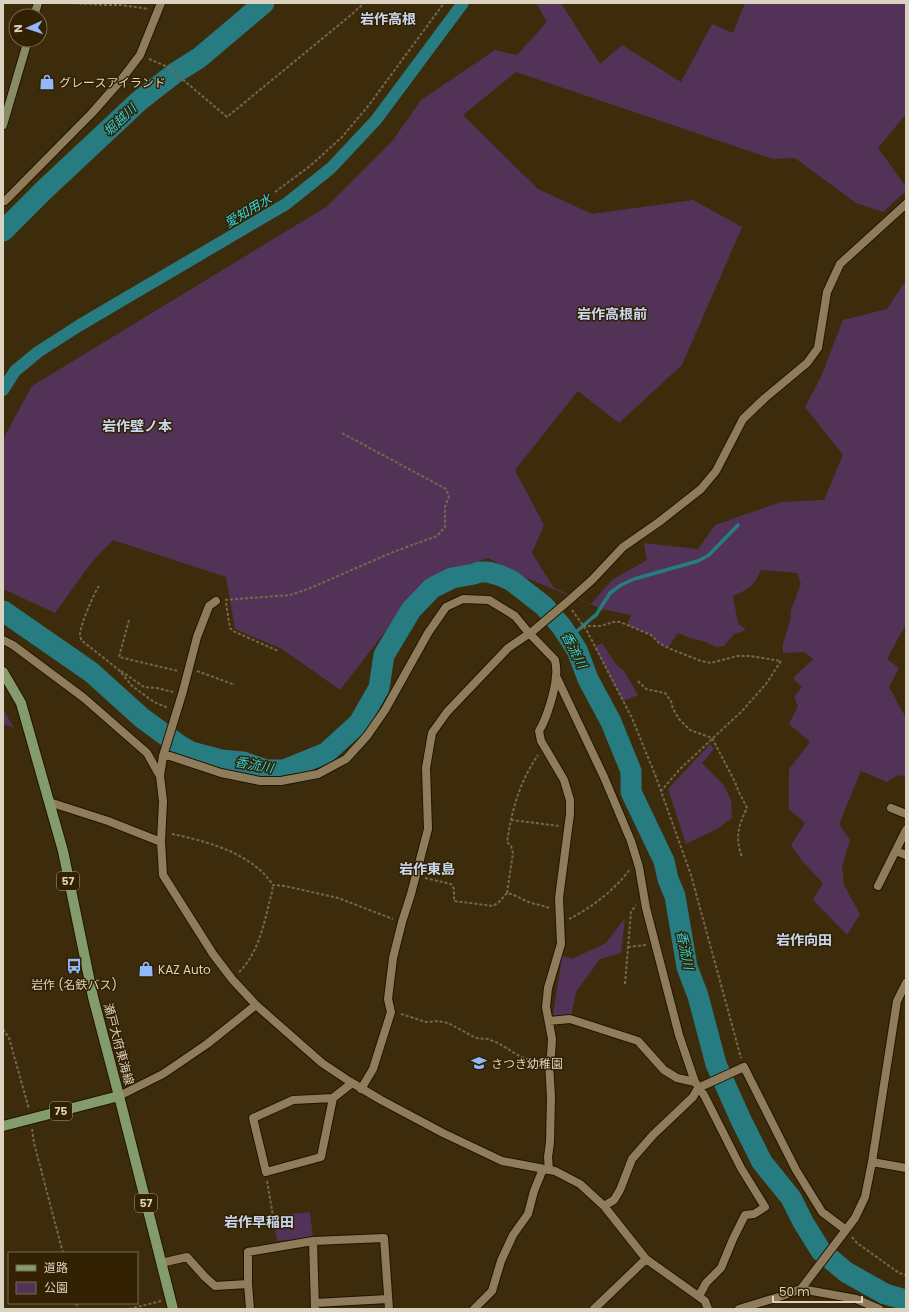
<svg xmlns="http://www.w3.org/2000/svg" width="909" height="1312" font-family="Poppins,'Noto Sans JP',sans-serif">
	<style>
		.green { fill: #523357 }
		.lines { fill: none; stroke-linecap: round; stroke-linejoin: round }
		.stream { stroke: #277c82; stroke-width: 3.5 }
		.canal { stroke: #277c82; stroke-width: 12 }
		.river { stroke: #277c82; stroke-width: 21 }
		.street-casing { stroke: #211500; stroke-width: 10 }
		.secondary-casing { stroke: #211500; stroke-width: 10 }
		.primary-casing { stroke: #211500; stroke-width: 12 }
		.path { stroke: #75684d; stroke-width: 2; stroke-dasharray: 3 2; stroke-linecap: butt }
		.street { stroke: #8f7c5b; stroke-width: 8 }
		.secondary { stroke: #898b63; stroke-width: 8 }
		.primary { stroke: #849b6b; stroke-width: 10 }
		.labels { text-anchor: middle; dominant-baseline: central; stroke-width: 3; stroke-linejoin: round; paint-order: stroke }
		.shield { fill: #322202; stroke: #a99d87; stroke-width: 1 }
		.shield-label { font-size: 11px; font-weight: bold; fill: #dcd2c0 }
		.poi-label { font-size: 12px; fill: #dcd2c0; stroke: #322202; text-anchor: start }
		.street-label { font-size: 12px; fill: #dcd2c0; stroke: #322202 }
		.water-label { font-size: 13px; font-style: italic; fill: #2cd6e1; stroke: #322202 }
		.quarter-label { font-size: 14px; font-weight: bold; fill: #c9d8f2; stroke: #322202 }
	</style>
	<rect width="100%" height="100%" fill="#3c2c0c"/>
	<path class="green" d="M536,3H561L600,64L622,45L681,82L712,24L733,33L745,3H906V114L878,148L906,187V191L883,212L856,203L795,158L773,159L516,72L463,115L538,189L592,214L693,200L742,227L682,365L619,423L578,391L515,470L544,525L532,553L554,588L591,604L612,580L647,560L644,543L698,549L715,525L781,502L824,500L843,455L805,407L820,379L843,320L887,309L906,280V624L887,659L899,668L889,687L906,718V777L898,775L887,782L861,771L839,824L850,840L842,866L844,885L860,914L847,935L813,900L823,883L803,862L791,845L805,823L789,809V769L810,742L789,724L798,706L794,697L802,687L793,678L813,659L804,652L783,653V644L790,621L791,610L801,584L797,573L761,570C754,586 749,589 733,596L738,623L746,630L734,634L724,646L716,647L703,641L693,639L678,633L668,648L659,643L651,635L627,625L631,615L602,609L524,577L488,558L426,579L340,690L282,649L235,629L226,577L113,540L91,563L55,613L3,589V439L32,386L326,207L393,140L421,100L495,50L517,55L547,22Z
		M602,643L616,664L624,671L638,695L623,701L595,647Z
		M3,709L14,728L3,724Z
		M710,744L714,749L702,763L723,784L731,800L732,818L717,829L686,844L668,789Z
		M625,918L621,953L600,959L576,992L571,1016H553L562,956L572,959L606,943Z
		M310,1212L313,1238L277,1241L273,1216Z"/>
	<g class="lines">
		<path class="stream" d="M569,637L576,632L592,618L596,615L610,593L621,585L634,579L698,561L709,555L738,525"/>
		<path class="canal" d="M3,390L15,371L38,352L80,325L286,204L331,168L376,120L463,3"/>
		<path class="river" d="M3,231L44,190L139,101L175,73L199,58L264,3
			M3,611L91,672L142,718L179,745L191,752L221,760L243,762L266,770H284L326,753L359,723L379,688L384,655L411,610L432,588L452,578L474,574L479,572H488L499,575L512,581L544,606L562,627L577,650L588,679L611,722L631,771V792L664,861L668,879L675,896L687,967L698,996L716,1064L741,1120L762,1162L791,1198L803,1222L821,1251L846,1272L885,1294L906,1300"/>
		<g class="street-casing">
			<path id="street" d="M3,201H5L92,113L121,80L140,55L161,3
				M216,601L209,606L197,637L183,691L163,756L160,776L163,801L161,842L163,875L213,954L232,979L256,1005L322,1063L349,1081L381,1100L443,1133L502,1161L555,1171L580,1184L604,1206L646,1259L705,1301L708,1309
				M3,640L13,645L84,698L147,753L160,776
				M556,676L604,777L631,841L639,867L646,908L679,1035L695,1082L704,1095L741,1168L765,1207L754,1214L745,1215L733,1239L721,1268L706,1283L699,1296
				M163,756H170L221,773L260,781H281L318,774L346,759L367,736L385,710L428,633L446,607L463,599L489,600L515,616L529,633L555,660C556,665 557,670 556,676C555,691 547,718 539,731L541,741L547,751L564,780L570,800V814L559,898L561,944L548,988L546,1007L552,1039L551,1055L549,1062L551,1098L550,1142L548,1157L549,1170
				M49,802L108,821L161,842
				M891,808L906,814
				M896,851L906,855
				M878,886L906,830
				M549,1021L570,1019L638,1041L664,1070L677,1078L695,1082
				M361,1089L373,1069L391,1012L388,999L393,958L402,922L411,894L428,829L426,768L432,733L447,712L508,648L533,631L566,603L592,580L623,547L659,522L701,489L716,471L743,419L765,398L807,363L818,348L827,292L840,264L906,204
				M119,1096L163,1074L207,1044L256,1005
				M333,1098L293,1100L253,1118L266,1172L321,1157L333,1098L352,1083
				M872,1162L906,1168
				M604,1206L614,1200L620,1190L632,1159L653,1135L693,1097L698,1088L744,1067L796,1170L822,1212L846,1230
				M313,1241L315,1309
				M161,1263L187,1257L205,1277L215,1286L248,1284
				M801,1289L856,1299L879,1309
				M315,1303L388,1299
				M250,1309L248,1284V1252L313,1241L384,1238L389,1309
				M474,1309L492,1291L501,1261L513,1235L528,1214L534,1191L543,1169
				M594,1309L646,1259
				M739,1309L782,1296L801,1289L855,1218L865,1197L872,1162L897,1001L906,983"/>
		</g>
		<g class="secondary-casing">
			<path id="secondary" d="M34,16L38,3
				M3,125L28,40"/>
		</g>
		<g class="primary-casing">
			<path id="primary" d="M3,672L21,703L63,851L93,997L119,1096L173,1309
				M3,1126L119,1096"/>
		</g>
		<path class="path" d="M69,3L105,5H121L149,9
			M149,59L168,67L227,117L351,15L364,3
			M275,192L310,166L342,137L369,105L444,3
			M99,586C94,593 80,626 80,634C80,636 81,638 81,640L119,670L132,686L154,702L168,708
			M225,600L290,595L308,589L393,552L437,536L445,527V507L449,496L446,489L340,432
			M226,603L230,628L233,631L278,651
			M572,610L587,631L632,718L656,777L691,875L741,1058
			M129,620L119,657L178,671
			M583,626H601L613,622H620L651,635L659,643L668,648L701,661L711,663L737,656H750L781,661L766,684L742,711L680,769L661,791
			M121,671L144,687L157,688L173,692
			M197,671L235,685
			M638,681L646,689L665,693L671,701L673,709L679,719L690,730L712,738L735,782L738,790L747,808C738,826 735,838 742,857
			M511,820L559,826
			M172,834C206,841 252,853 273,885L285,886L338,898L393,919
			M425,878L451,884L454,889V901L493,906L499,902L507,893C516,895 523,900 531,903C539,905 542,905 549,908
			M507,893L513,853L511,846L507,842C512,810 519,783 538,755
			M569,919C591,908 616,889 630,869
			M628,947L646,945
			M239,972C260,952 265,918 272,892L273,885
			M625,984L631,912L636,905
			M401,1014L426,1022L438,1021L448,1023L476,1038L488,1039L498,1043L521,1057L532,1061H540
			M3,1029L9,1038L29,1109
			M32,1129L34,1143L63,1253
			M267,1181L273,1216
			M852,1237L857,1243L899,1273L906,1275
			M76,1303L78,1309
			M129,1309L161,1301"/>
		<use href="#street" class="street"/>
		<use href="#secondary" class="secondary"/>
		<use href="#primary" class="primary"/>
	</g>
	<defs>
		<g id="shop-bare" transform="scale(1.2)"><path d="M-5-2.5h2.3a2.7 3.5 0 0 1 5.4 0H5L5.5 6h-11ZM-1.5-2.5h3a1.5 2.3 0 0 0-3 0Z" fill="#91b8fd" stroke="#322202" stroke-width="2.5" paint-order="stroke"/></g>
		<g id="bus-bare" transform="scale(1.2)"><path d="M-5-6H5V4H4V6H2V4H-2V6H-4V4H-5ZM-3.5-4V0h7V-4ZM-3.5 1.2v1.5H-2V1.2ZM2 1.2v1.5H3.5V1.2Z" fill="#91b8fd" stroke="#322202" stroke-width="2.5" paint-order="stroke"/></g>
		<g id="school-bare" transform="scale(1.2)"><path d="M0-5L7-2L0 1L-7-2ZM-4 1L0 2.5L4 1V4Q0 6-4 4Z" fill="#91b8fd" stroke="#322202" stroke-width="2.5" paint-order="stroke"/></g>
	</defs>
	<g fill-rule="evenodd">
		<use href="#shop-bare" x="47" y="82"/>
		<use href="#bus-bare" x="74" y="966"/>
		<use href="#shop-bare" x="146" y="969"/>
		<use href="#school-bare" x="479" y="1063"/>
	</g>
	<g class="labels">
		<g class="shield">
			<rect x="57" y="872" width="22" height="18" rx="3"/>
			<rect x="50" y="1102" width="22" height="18" rx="3"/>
			<rect x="135" y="1194" width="22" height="18" rx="3"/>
		</g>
		<g class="shield-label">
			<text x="68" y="881">57</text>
			<text x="61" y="1111">75</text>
			<text x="146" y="1203">57</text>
		</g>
		<g class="poi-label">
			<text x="59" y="82">グレースアイランド</text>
			<text x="158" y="969">KAZ Auto</text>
			<text x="74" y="984" text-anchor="middle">岩作 (名鉄バス)</text>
			<text x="491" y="1063">さつき幼稚園</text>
		</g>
		<g class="street-label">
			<text transform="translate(119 1044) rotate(75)">瀬戸大府東海線</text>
		</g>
		<g class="water-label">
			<text transform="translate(120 120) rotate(-44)">堀越川</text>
			<text transform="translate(248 211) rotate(-31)">愛知用水</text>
			<text transform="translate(574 650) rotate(63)">香流川</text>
			<text transform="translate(254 765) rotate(10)">香流川</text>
			<text transform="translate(685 950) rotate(79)">香流川</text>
		</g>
		<g class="quarter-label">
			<text x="388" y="19">岩作高根</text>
			<text x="612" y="314">岩作高根前</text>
			<text x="137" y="426">岩作壁ノ本</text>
			<text x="427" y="869">岩作東島</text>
			<text x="804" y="940">岩作向田</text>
			<text x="259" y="1222">岩作早稲田</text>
		</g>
	</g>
	<rect width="909" height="1312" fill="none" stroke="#dcd2c0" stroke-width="8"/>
	<rect x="8" y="1252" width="130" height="52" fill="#322202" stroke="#76684e"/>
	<rect x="16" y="1265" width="20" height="6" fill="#849b6b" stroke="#76684e"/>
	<text x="44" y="1272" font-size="12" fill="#dcd2c0">道路</text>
	<rect x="16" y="1282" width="20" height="12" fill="#523357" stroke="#76684e"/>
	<text x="44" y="1292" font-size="12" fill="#dcd2c0">公園</text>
	<g transform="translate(28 28) rotate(267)"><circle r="19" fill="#322202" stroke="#76684e"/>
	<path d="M0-3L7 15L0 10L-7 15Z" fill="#91b8fd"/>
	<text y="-6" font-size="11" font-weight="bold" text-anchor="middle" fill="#dcd2c0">N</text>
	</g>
	<path d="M773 1296v6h89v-6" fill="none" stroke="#dcd2c0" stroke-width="2"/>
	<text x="779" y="1296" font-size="12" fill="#dcd2c0" stroke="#322202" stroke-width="3" paint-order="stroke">50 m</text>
</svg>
